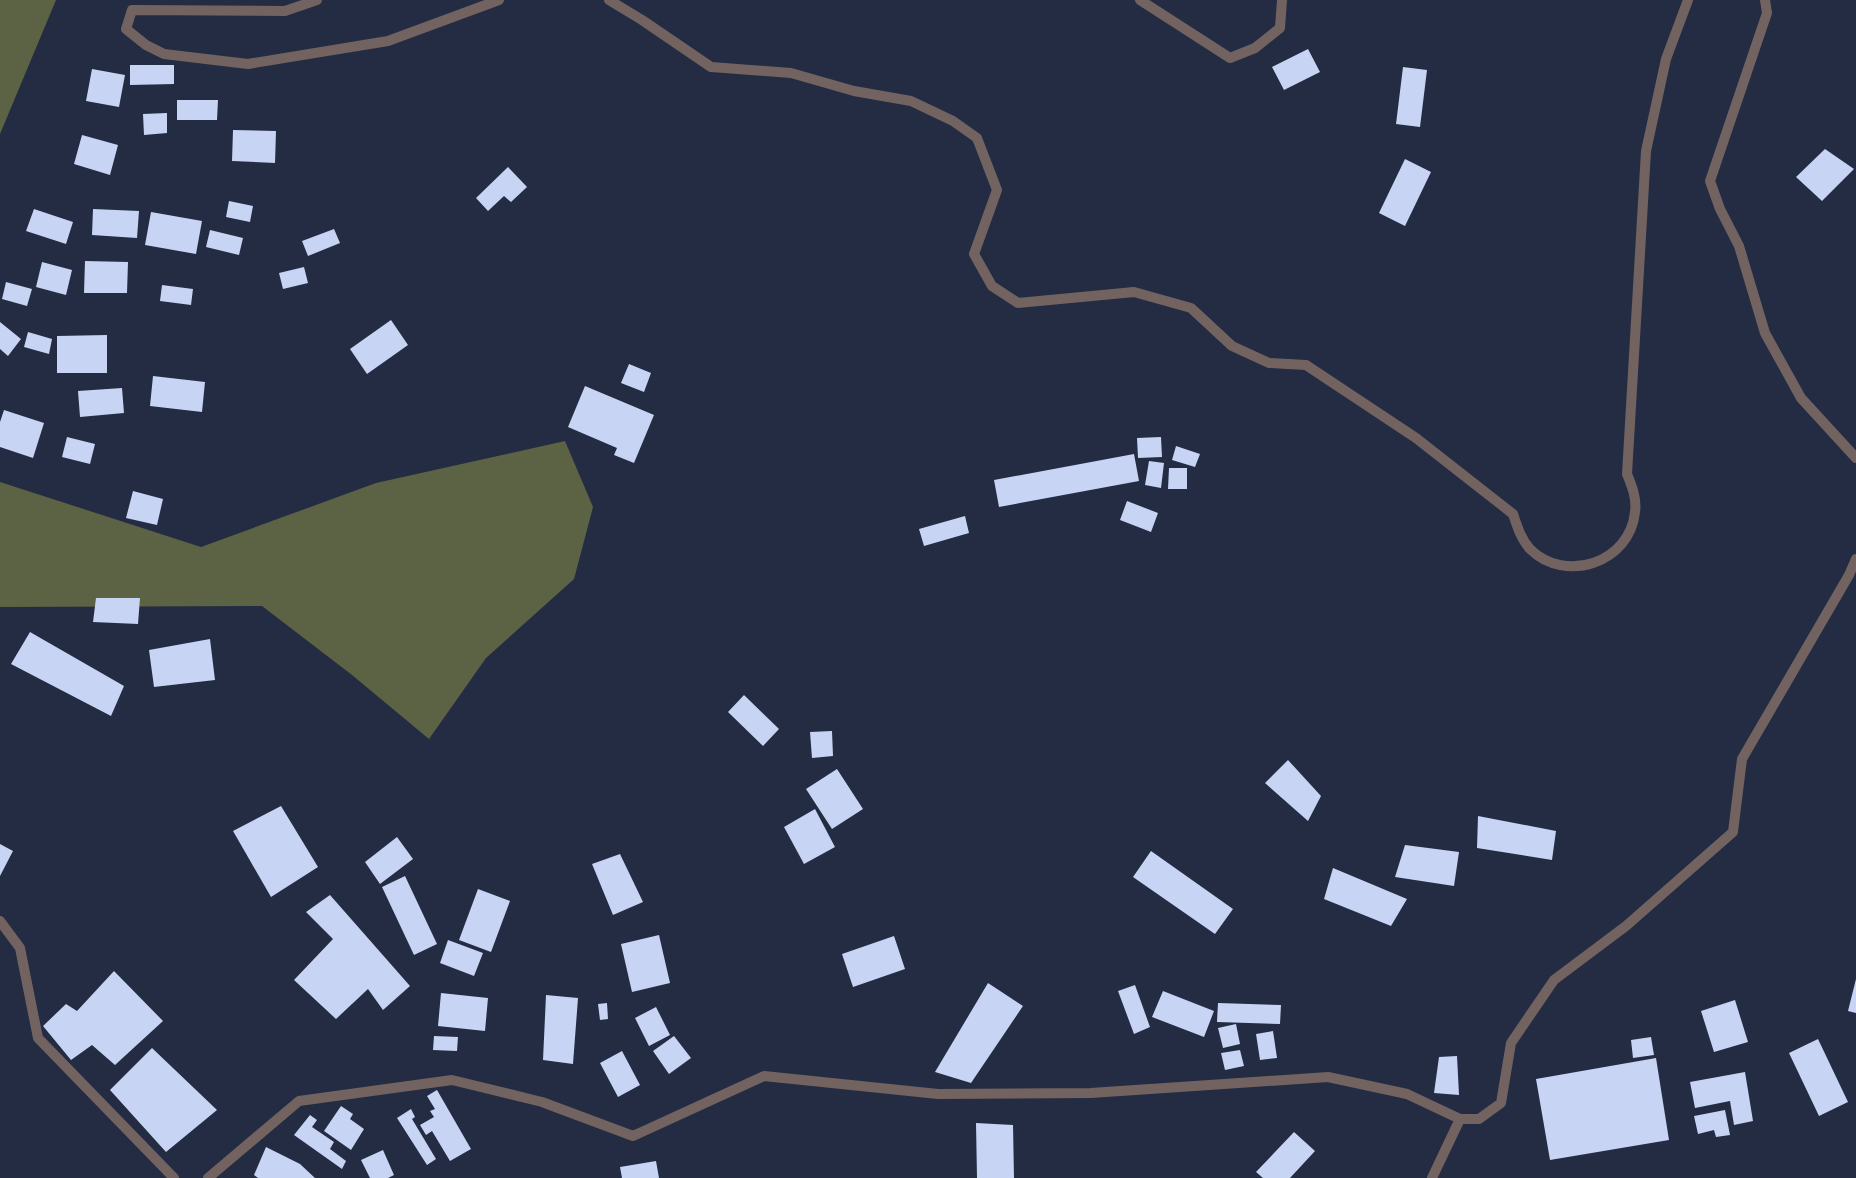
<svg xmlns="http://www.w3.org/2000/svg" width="1856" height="1178" font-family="Quicksand,sans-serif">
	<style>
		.forest { fill: #5c6344 }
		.building { fill: #c7d4f4 }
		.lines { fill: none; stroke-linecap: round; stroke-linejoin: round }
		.minor { stroke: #726361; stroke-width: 10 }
	</style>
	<rect width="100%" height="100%" fill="#242c43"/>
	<path class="forest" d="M0,0H56L0,134Z
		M565,441L593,507L574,579L486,658L429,739L352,675L262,606L0,607V482L201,547L376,483Z"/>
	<path class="building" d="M1308,49L1320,72L1284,90L1272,67Z
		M130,65H174V84L130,85Z
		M1403,67L1427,70L1420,127L1396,124Z
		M92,69L125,75L119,107L86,101Z
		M177,100H218L217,120H177Z
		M167,113V133L144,135L143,114Z
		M233,130L276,131L275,163L232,161Z
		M82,135L118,145L110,175L74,164Z
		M1825,149L1854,169L1822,201L1796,177Z
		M1405,159L1431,172L1405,226L1379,213Z
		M508,167L527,187L511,202L504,196L488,211L476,198Z
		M229,201L253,206L250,222L226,217Z
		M34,209L73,222L66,244L26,231Z
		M93,209L139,211L137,238L92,235Z
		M151,212L202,221L196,254L145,245Z
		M334,229L340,243L308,256L302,241Z
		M210,230L243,238L239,255L206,247Z
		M85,261L128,262L127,293H84Z
		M42,262L72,270L66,295L36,287Z
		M304,267L308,283L283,289L279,273Z
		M6,282L32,289L27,306L2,299Z
		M162,285L193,289L191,305L160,301Z
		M391,320L408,345L367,374L350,349Z
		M0,322L21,339L8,356L0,349Z
		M28,332L52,339L49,354L24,347Z
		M107,335V373H57V336Z
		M629,364L651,373L644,392L621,383Z
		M153,376L205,382L202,412L150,406Z
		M585,386L654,415L634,463L614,455L617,448L568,427Z
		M122,388L124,413L80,417L78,391Z
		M4,410L44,423L33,458L0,447V422Z
		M67,437L95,444L90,464L62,457Z
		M1161,437L1162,457L1138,458L1137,438Z
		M1176,446L1200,454L1195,467L1172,460Z
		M1134,454L1139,481L999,507L994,480Z
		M1149,461L1164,463L1161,488L1145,485Z
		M1169,468H1187V489H1168Z
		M133,491L163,499L157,525L126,518Z
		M1127,501L1158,513L1151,532L1120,520Z
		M965,516L969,533L924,546L919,529Z
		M96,598H140L138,624L93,622Z
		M30,632L124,686L111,716L11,664Z
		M210,639L215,680L154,687L149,650Z
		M744,695L779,729L763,746L728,712Z
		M832,731L833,756L812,758L810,732Z
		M1288,760L1321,796L1308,821L1265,783Z
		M837,769L863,809L832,829L806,789Z
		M281,806L318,867L271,897L233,831Z
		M815,809L835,847L804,864L784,827Z
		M1478,816L1556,831L1552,860L1477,848Z
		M397,837L413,859L380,884L365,862Z
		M0,844L13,851L0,876Z
		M1405,845L1459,852L1454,886L1395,877Z
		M1151,851L1233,909L1215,934L1133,877Z
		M620,854L643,902L613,915L592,864Z
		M1333,868L1407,899L1391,926L1324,899Z
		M405,876L437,944L414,955L382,887Z
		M478,889L510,901L491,952L459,940Z
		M330,895L410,986L383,1010L368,989L336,1019L294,980L333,939L306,912Z
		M659,935L670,983L632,992L621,944Z
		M894,936L905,969L853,987L842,954Z
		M448,940L483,953L474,976L440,963Z
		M114,971L163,1021L115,1065L92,1045L71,1060L43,1026L66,1004L77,1011Z
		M1856,979V1013L1848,1011Z
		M988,983L1023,1006L971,1083L935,1072Z
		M1135,985L1150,1027L1134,1034L1118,991Z
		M1163,991L1214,1011L1204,1037L1152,1017Z
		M441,993L488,998L485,1031L438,1026Z
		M546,995L578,998L573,1064L543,1060Z
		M1735,1000L1748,1042L1714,1052L1701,1011Z
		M607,1003L608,1019L600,1020L598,1004Z
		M1218,1003L1281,1005L1280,1024L1217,1022Z
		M656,1007L670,1035L649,1046L635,1018Z
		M1236,1024L1240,1044L1223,1048L1218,1028Z
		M1273,1031L1277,1058L1260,1060L1256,1034Z
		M434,1036L458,1037L457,1051L433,1050Z
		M674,1036L691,1058L669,1074L653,1051Z
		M1651,1037L1654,1055L1633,1058L1631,1040Z
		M1818,1039L1848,1102L1819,1116L1789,1053Z
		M152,1048L217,1110L166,1152L110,1090Z
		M1240,1050L1244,1066L1225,1070L1221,1053Z
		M622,1051L640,1085L618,1097L600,1063Z
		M1457,1056L1459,1095L1434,1093L1439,1057Z
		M1656,1058L1669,1140L1550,1160L1536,1079Z
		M1745,1072L1753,1121L1734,1125L1730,1101L1695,1108L1690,1082Z
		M437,1090L471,1149L450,1161L432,1131L426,1135L420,1125L434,1117L430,1111L435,1109L427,1096Z
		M341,1106L353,1114L350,1119L364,1129L351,1150L324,1131Z
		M411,1109L415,1117L412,1119L436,1159L427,1165L397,1118Z
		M1725,1110L1730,1135L1716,1137L1714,1130L1698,1134L1694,1116Z
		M310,1115L317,1120L312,1127L334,1142L330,1149L346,1161L342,1169L294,1135Z
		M976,1123L1013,1125L1014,1178H977Z
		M1294,1132L1315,1151L1290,1178H1263L1256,1172Z
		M266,1147L300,1164L315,1178H258L254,1175Z
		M383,1150L394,1175L388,1178H370L361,1160Z
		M656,1161L659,1178H622L620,1167Z"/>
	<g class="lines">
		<path class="minor" d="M317,0L285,11L132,10L126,29L146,45L164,54L248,64L388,41L499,0
			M609,0L642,20L711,67L791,73L854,91L911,101L953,121L977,138L997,190L974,254L992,286L1018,303L1134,292L1191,308L1232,346L1269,363L1306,365L1416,438L1513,514C1517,526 1521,539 1530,549C1565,584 1630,563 1635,512C1637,499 1632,486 1627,474L1646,151L1666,59L1688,0
			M1140,0L1230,58L1255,48L1280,28L1282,0
			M1765,0L1767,13L1710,181L1720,209L1739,246L1765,333L1801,398L1856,458
			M0,921L20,948L38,1038L174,1178
			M208,1178L299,1101L452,1080L542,1102L633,1136L764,1076L938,1094L1091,1093L1328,1077L1407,1094L1460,1119H1479L1501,1103L1511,1043L1554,980L1626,926L1733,832L1742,759L1849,575L1856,559
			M1432,1178L1460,1119"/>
	</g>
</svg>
